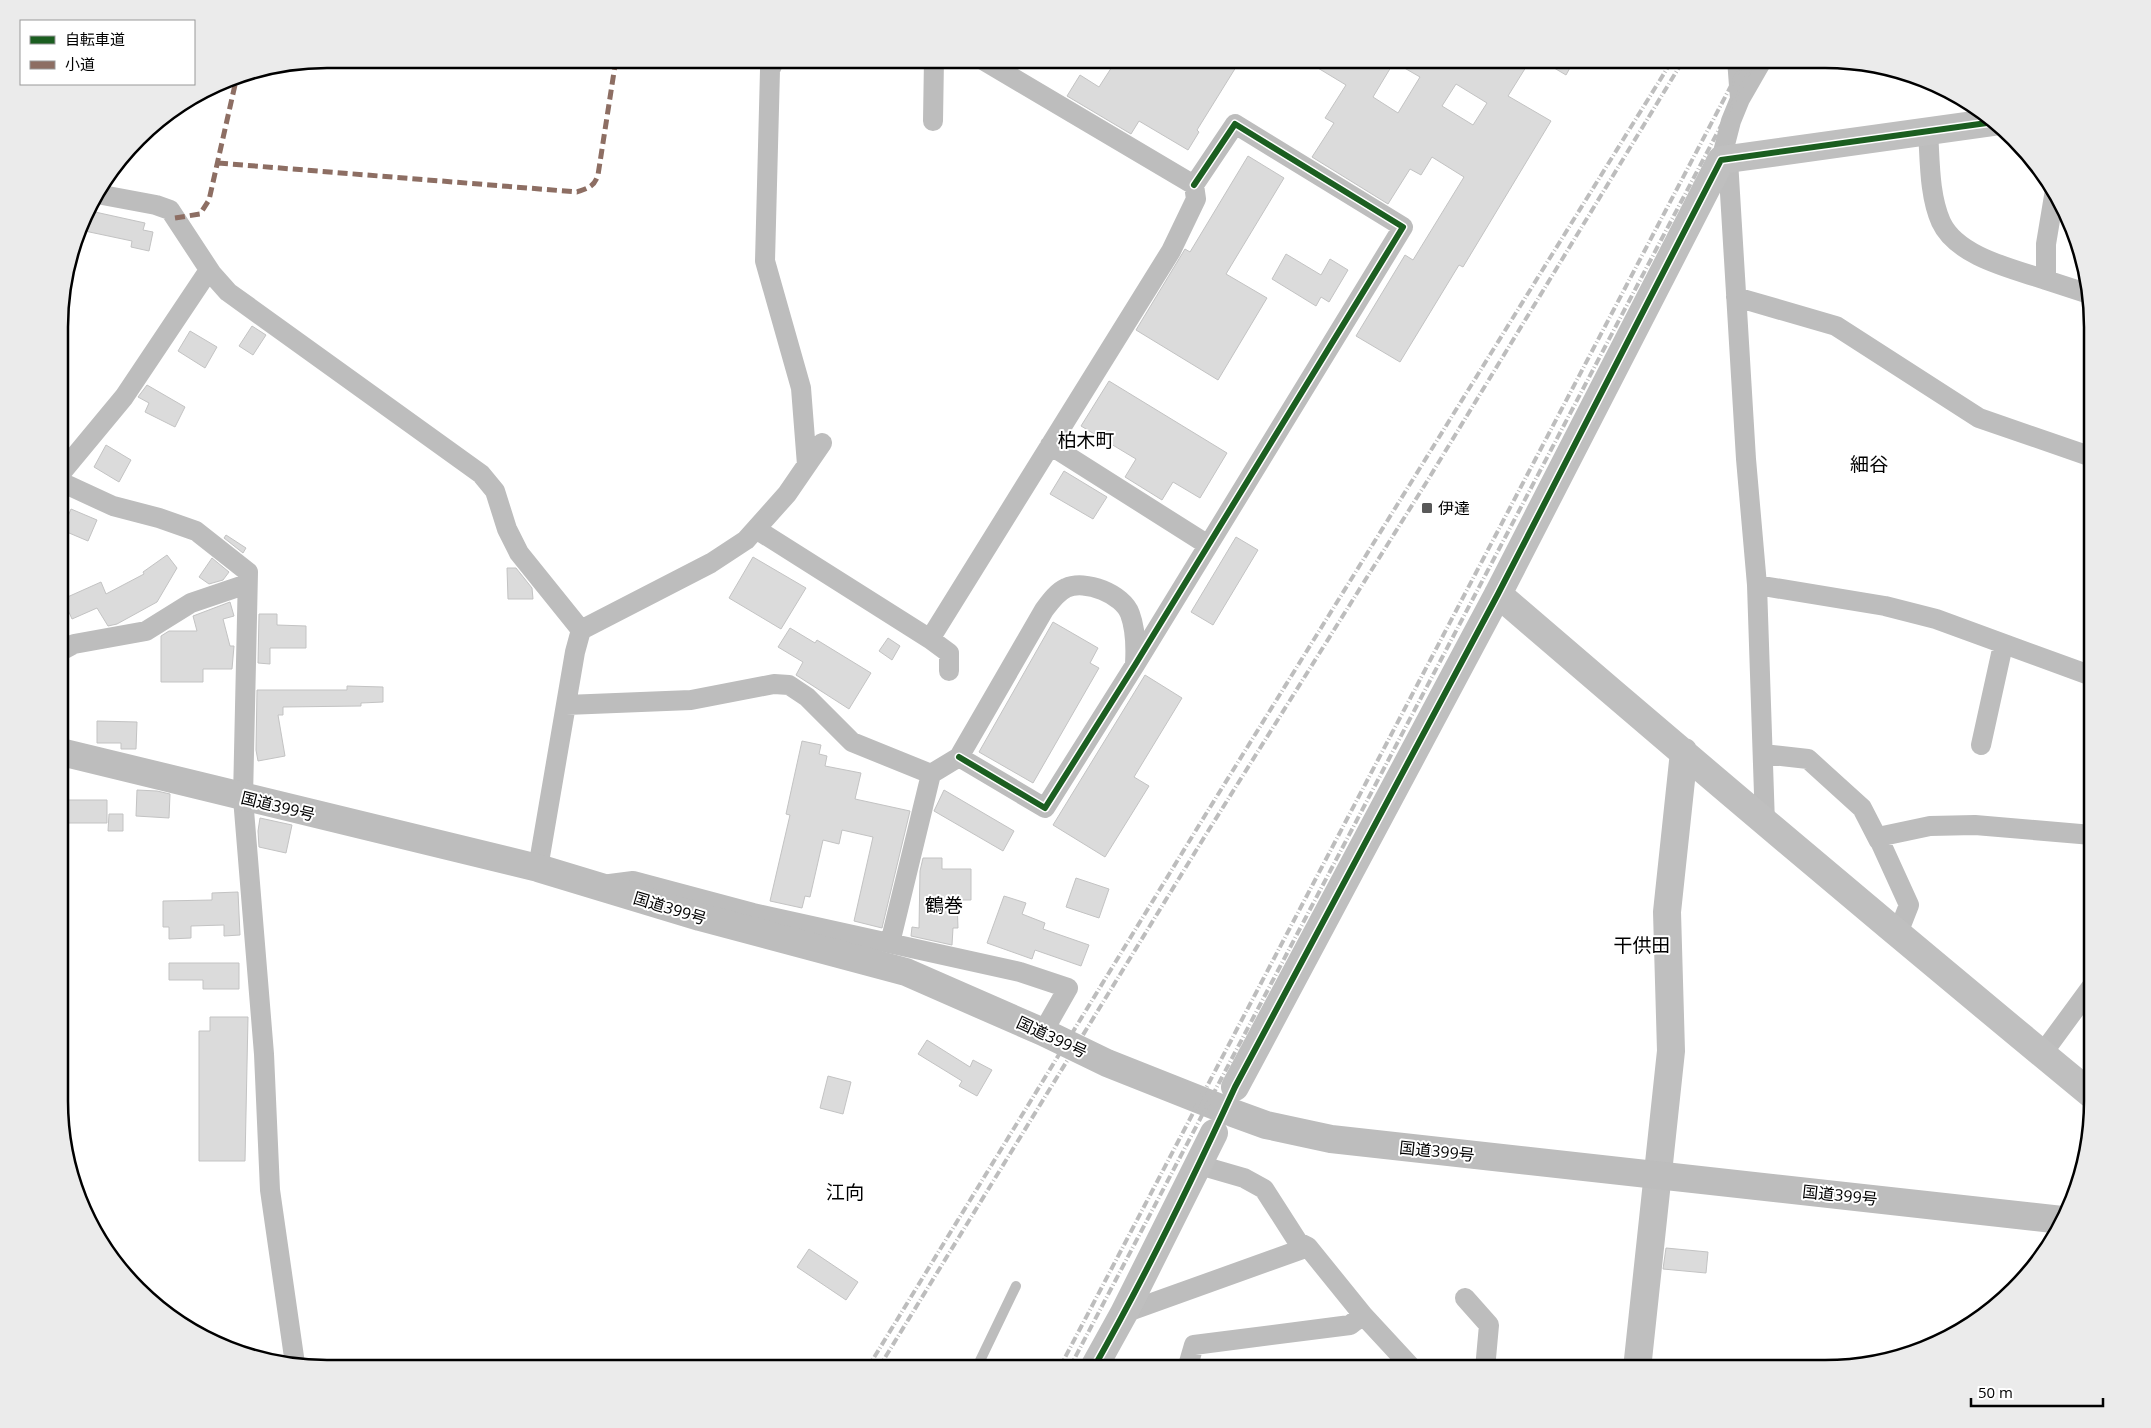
<svg xmlns="http://www.w3.org/2000/svg" width="2151" height="1428" font-family="'Open Sans','Noto Sans JP',sans-serif">
	<style>
		.building { fill: #dbdbdb; stroke: #c3c3c3; fill-rule: evenodd }
		.lines { fill: none; stroke-linecap: round; stroke-linejoin: round }
		.lane { stroke: #bdbdbd; stroke-width: 10 }
		.street { stroke: #bdbdbd; stroke-width: 20 }
		.secondary { stroke: #bfbfbf; stroke-width: 28 }
		.highway { stroke: #bdbdbd; stroke-width: 28 }
		.rail { stroke: #bdbdbd; stroke-width: 4; stroke-dasharray: 8 2.5 1 2.5; stroke-linecap: butt }
		.quiet { stroke: #8d6e63; stroke-width: 5; stroke-dasharray: 10 5; stroke-linecap: butt }
		.cycleway-casing { stroke: #fff; stroke-width: 9 }
		.cycleway { stroke: #1b5e20; stroke-width: 6 }
		.poi-dot { fill: #595959; stroke: #fff; stroke-width: 2 }
		.labels { text-anchor: middle; dominant-baseline: central; stroke-width: 4; stroke-linejoin: round; paint-order: stroke }
		.poi-label { font-size: 16px; fill: #000; stroke: #fff; text-anchor: start }
		.street-label { font-size: 16px; fill: #000; stroke: #fff }
		.quarter-label { font-size: 19px; fill: #000; stroke: #fff }
		.rim { fill: none; stroke: #000; stroke-width: 2.5 }
	</style>
	<rect width="100%" height="100%" fill="#fff"/>
	<path class="building" d="M1117,59H1241L1197,130L1199,132L1188,150L1139,121L1131,134L1067,96L1080,75L1099,87Z
		M1303,59H1531L1508,96L1551,121L1463,267L1459,265L1400,362L1356,336L1405,255L1413,260L1464,177L1432,157L1421,175L1410,169L1388,204L1312,157L1334,123L1325,118L1346,85ZM1394,62L1420,77L1398,113L1373,97ZM1456,84L1487,103L1473,125L1442,106Z
		M1539,59H1575L1566,75Z
		M1248,156L1284,178L1226,274L1267,298L1218,380L1136,330L1185,249L1190,252Z
		M86,210L145,223L143,230L153,232L149,251L131,247L132,241L80,230Z
		M1286,254L1321,275L1330,259L1348,270L1329,302L1321,297L1316,306L1272,279Z
		M252,326L266,335L253,355L239,346Z
		M190,331L217,347L205,368L178,351Z
		M1109,381L1227,453L1200,498L1173,482L1162,500L1125,477L1136,459L1081,426Z
		M147,385L185,407L175,427L145,412L149,403L138,397Z
		M106,445L131,460L119,482L94,467Z
		M1064,471L1107,497L1093,519L1050,494Z
		M71,509L97,520L88,541L62,530Z
		M226,535L246,548L243,553L224,538Z
		M1236,537L1258,550L1213,625L1191,612Z
		M167,555L177,568L157,602L117,624L108,626L97,608L72,619L63,599L101,582L106,594L144,574L143,572Z
		M753,557L806,588L781,629L729,598Z
		M212,558L229,572L223,580L209,584L199,577Z
		M507,568H516L532,588L533,599H508Z
		M230,602L234,616L223,619L230,646H234L232,669H203V682H161V636L169,631H197L193,616Z
		M259,614H277V625L306,626V648H270V664L258,663Z
		M1053,622L1098,648L1090,663L1099,668L1033,783L979,752Z
		M790,628L815,643L817,640L871,673L849,709L796,675L803,662L778,647Z
		M888,638L900,646L892,660L879,651Z
		M1145,675L1182,698L1134,777L1149,786L1105,857L1053,825Z
		M347,686L383,687V702L361,703V706L283,707V715H278L285,756L258,761L256,750L257,690H347Z
		M97,721L137,722L136,749H121V743H97Z
		M802,741L821,745L819,754L827,756L825,766L861,773L855,799L910,811L882,928L854,921L873,837L842,830L839,844L823,840L810,897L805,896L802,908L770,901L790,815L786,814Z
		M137,790L157,791L170,794L169,818L136,816Z
		M944,790L1014,831L1003,851L934,811Z
		M61,800H107V823H61Z
		M109,814H123V831H108Z
		M260,818L292,825L286,853L259,847L258,831Z
		M923,858H942V869H971V900H957L958,928H953L952,945L911,936L912,927L919,928L920,871Z
		M1076,878L1109,889L1099,918L1066,907Z
		M238,892L240,935L224,936V925L191,926V938L169,939V927H163V901L212,900V893Z
		M1004,896L1026,903L1022,914L1045,923L1043,929L1089,945L1081,966L1035,950L1032,959L987,943Z
		M169,963H239V989H203V980H169Z
		M210,1017H248L245,1161H199V1031H210Z
		M927,1040L970,1067L973,1060L992,1070L977,1096L959,1086L962,1081L918,1054Z
		M828,1076L851,1082L843,1114L820,1108Z
		M1666,1248L1708,1252L1706,1273L1663,1269Z
		M809,1249L858,1282L846,1300L797,1267Z"/>
	<g class="lines">
		<path class="lane" d="M976,1369L1016,1286"/>
		<path class="street" d="M775,59L770,70L765,261L801,388L807,465
			M1737,59L1740,99
			M933,121L934,59
			M1928,131C1930,160 1929,195 1941,222C1957,257 2014,269 2046,280
			M1721,160L1731,121L1740,99L1763,59
			M1728,160L1746,459L1757,585L1765,824
			M2055,190L2046,244V280L2089,294
			M97,194L156,205L170,210L212,274L228,292L481,474L495,491L507,529L519,553L581,630
			M1736,297L1836,326L1979,418L2092,457
			M1050,445L1208,545
			M61,473L124,397L209,270
			M61,482L113,506L159,518L196,531L248,572L243,798L264,1054L270,1190L295,1364
			M756,529L930,639L949,653V671
			M1757,585L1885,606L1936,619L2092,676
			M930,639L1171,251L1196,199L1194,185L981,59
			M61,651L74,644L146,631L191,603L247,584
			M566,705L691,700L774,684L789,685L807,697L852,742L931,774
			M1981,745L2003,645
			M1763,754L1808,759L1862,808L1879,841
			M959,757L1045,808L1135,665L1403,227L1235,124L1194,185
			M538,868L575,652L581,630L711,563L746,540L787,494L822,443
			M602,885L633,881L753,913L1020,972L1068,988L1043,1032
			M1898,933L1909,905L1878,837L1930,826L1975,825L2092,835
			M890,943L931,774L959,757L963,750L1044,610C1050,602 1057,592 1066,588C1085,579 1123,594 1130,614C1136,630 1136,647 1135,664
			M2042,1054L2092,986
			M1199,1165L1244,1178L1264,1189L1298,1242L1308,1247L1363,1315L1413,1369
			M1465,1298L1489,1325L1485,1369
			M1124,1313L1308,1247
			M1187,1369L1194,1345L1350,1325L1363,1315"/>
		<path class="secondary" d="M1498,594C1694,763 1892,930 2092,1095
			M1235,1087L1498,594L1721,160L1994,122
			M1093,1369L1124,1313L1214,1133
			M1637,1369L1671,1051L1667,912L1684,752"/>
		<path class="highway" d="M61,752L538,868L700,917L906,972L1043,1032L1107,1063L1233,1113L1266,1125L1331,1139L2062,1220"/>
		<path class="rail" d="M867,1369L1201,822L1673,59
			M878,1369L1205,836L1426,483L1684,59
			M1059,1369L1745,59
			M1069,1369L1756,59"/>
		<path class="quiet" d="M218,163L577,192C588,188 594,187 598,175L616,59
			M175,218L200,214L209,200L237,76"/>
		<g class="cycleway-casing">
			<path id="cycleway" d="M959,757L1045,808L1135,665L1403,227L1235,124L1194,185
				M1093,1369C1145,1277 1191,1183 1235,1087L1498,594L1721,160L1994,122"/>
		</g>
		<use href="#cycleway" class="cycleway"/>
	</g>
	<rect class="poi-dot" x="1421" y="502" width="12" height="12" rx="2.5"/>
	<g class="labels">
		<g class="poi-label">
			<text x="1438" y="508">伊達</text>
		</g>
		<g class="street-label">
			<text transform="translate(278 806) rotate(14)">国道399号</text>
			<text transform="translate(670 908) rotate(17)">国道399号</text>
			<text transform="translate(1052 1037) rotate(25)">国道399号</text>
			<text transform="translate(1437 1151) rotate(6)">国道399号</text>
			<text transform="translate(1840 1195) rotate(6)">国道399号</text>
		</g>
		<g class="quarter-label">
			<text x="1086" y="440">柏木町</text>
			<text x="1869" y="464">細谷</text>
			<text x="944" y="905">鶴巻</text>
			<text x="1642" y="945">干供田</text>
			<text x="845" y="1192">江向</text>
		</g>
	</g>
	<path d="M0 0H2151V1428H0ZM327 68H1825A259 259 0 0 1 2084 327V1101A259 259 0 0 1 1825 1360H327A259 259 0 0 1 68 1101V327A259 259 0 0 1 327 68Z" fill="#ebebeb" fill-rule="evenodd"/>
	<path class="rim" d="M327 68H1825A259 259 0 0 1 2084 327V1101A259 259 0 0 1 1825 1360H327A259 259 0 0 1 68 1101V327A259 259 0 0 1 327 68Z"/>
	<rect x="20" y="20" width="175" height="65" fill="#ffffff" stroke="#999999"/>
	<rect x="30" y="36" width="25" height="8" fill="#1b5e20" stroke="#999999"/>
	<text x="65" y="45" font-size="15" fill="#000000">自転車道</text>
	<rect x="30" y="61" width="25" height="8" fill="#8d6e63" stroke="#999999"/>
	<text x="65" y="70" font-size="15" fill="#000000">小道</text>
	<path d="M1971 1398v8h132v-8" fill="none" stroke="#000000" stroke-width="2.5"/>
	<text x="1978" y="1398" font-size="15" fill="#000000" stroke="#ffffff" stroke-width="4" paint-order="stroke">50 m</text>
</svg>
